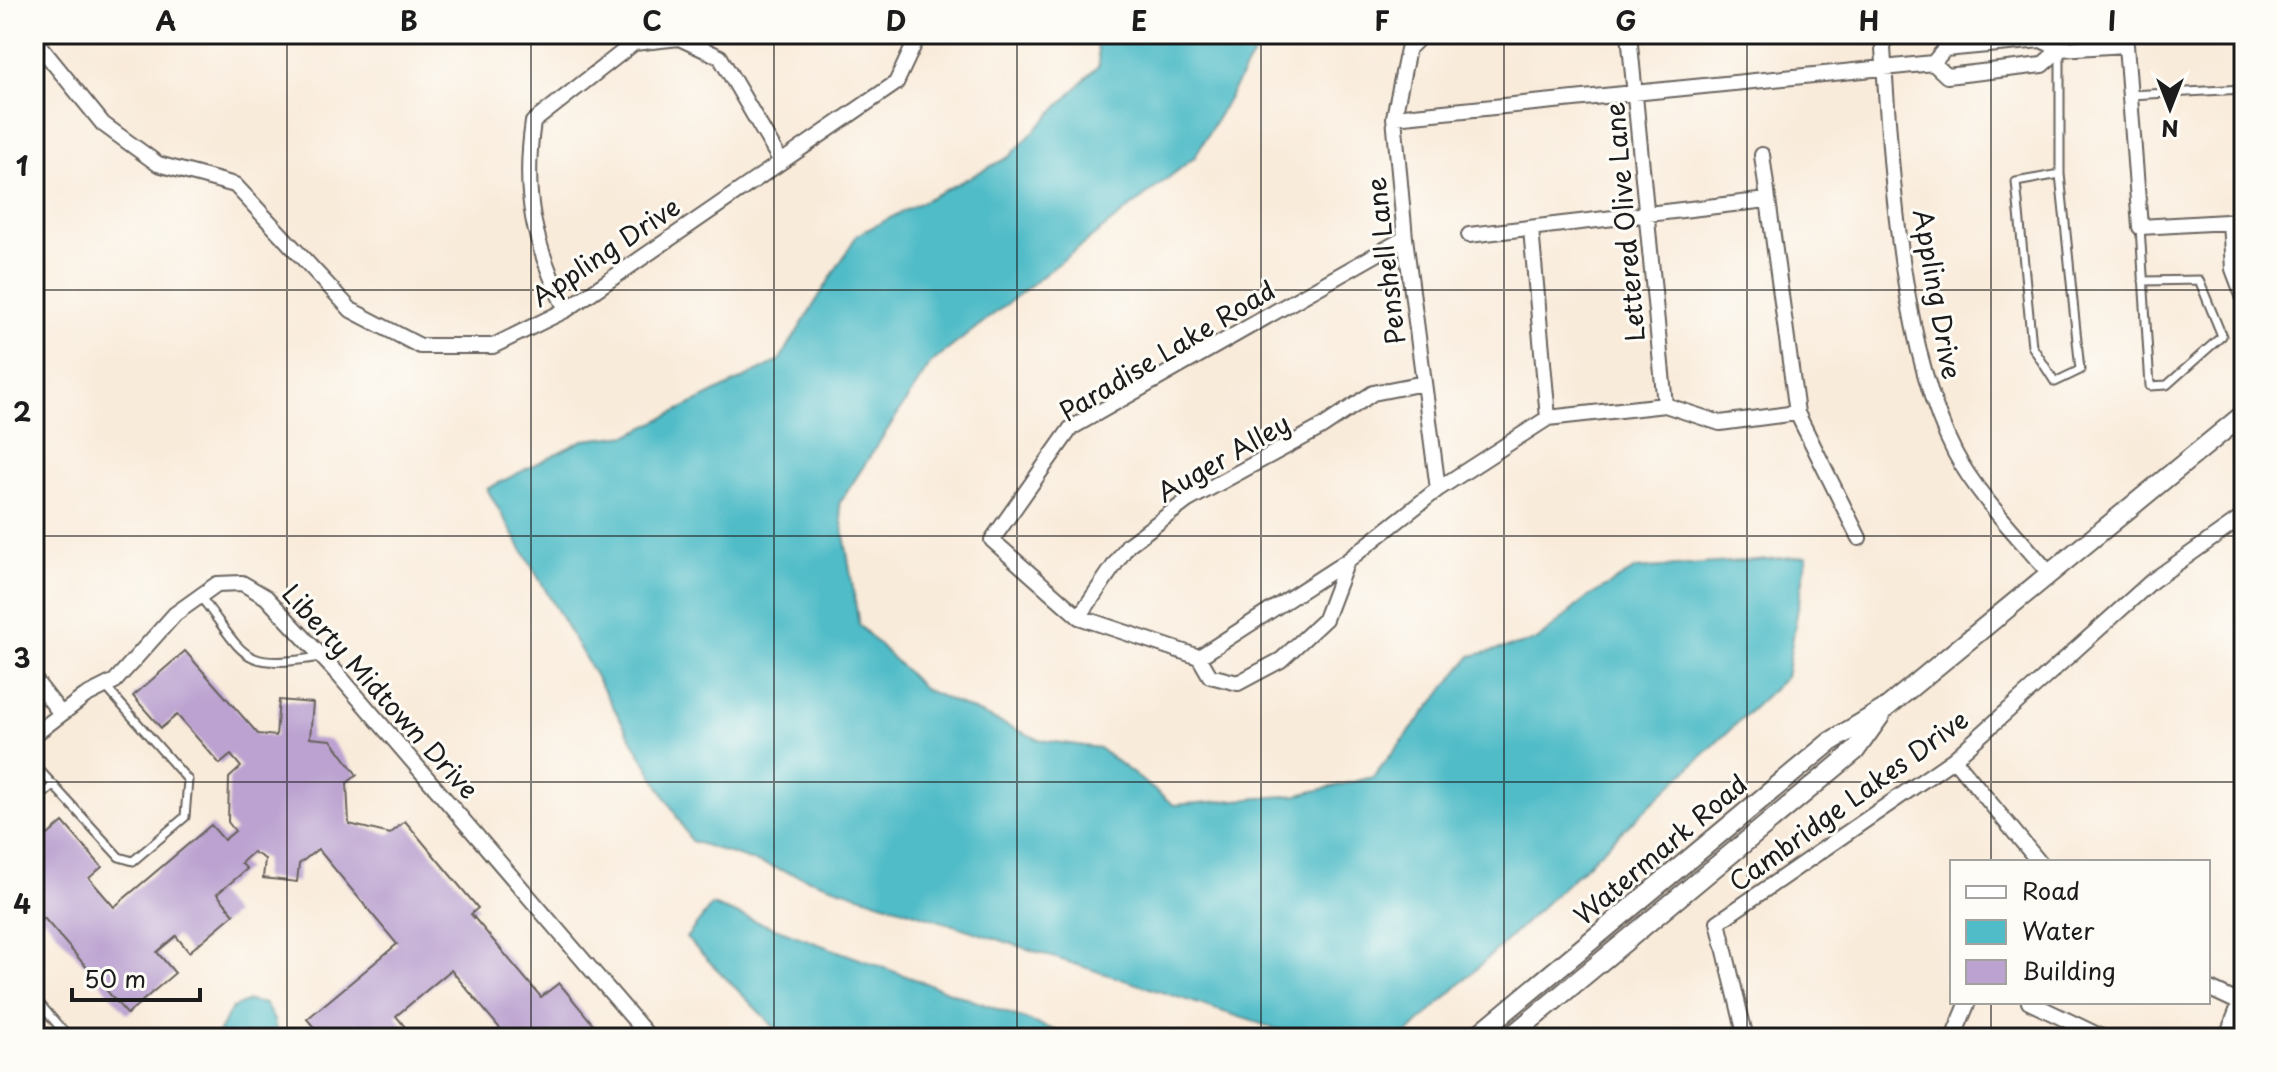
<svg xmlns="http://www.w3.org/2000/svg" width="2278" height="1072" font-family="'Playpen Sans',sans-serif">
	<style>
		.water { fill: #4fbcc7; stroke: #366c72; stroke-width: 2 }
		.building { fill: #bba2d0 }
		.lines { fill: none; stroke-linecap: round; stroke-linejoin: round }
		.service-casing { stroke: #69645e; stroke-width: 11 }
		.minor-casing { stroke: #69645e; stroke-width: 18 }
		.tertiary-casing { stroke: #69645e; stroke-width: 22 }
		.service { stroke: #fff; stroke-width: 7 }
		.minor { stroke: #fff; stroke-width: 14 }
		.tertiary { stroke: #fff; stroke-width: 18 }
		.grid { fill: none; stroke: #1c1c1c; stroke-width: 2; stroke-opacity: 0.55 }
		.labels { text-anchor: middle; dominant-baseline: central; stroke-width: 6; stroke-linejoin: round; paint-order: stroke }
		.street-label { font-size: 26px; fill: #1c1c1c; stroke: #fdfcf7 }
		.neatline { fill: none; stroke: #1c1c1c; stroke-width: 3 }
		.grid-label { font-size: 26px; text-anchor: middle; font-weight: bold; fill: #1c1c1c }
	</style>
	<rect width="100%" height="100%" fill="#fdfcf7"/>
	<filter id="ink" filterUnits="userSpaceOnUse"><feTurbulence type="fractalNoise" baseFrequency=".0125" numOctaves="2"/><feDisplacementMap in="SourceGraphic" scale="16" xChannelSelector="R" yChannelSelector="G"/><feConvolveMatrix kernelMatrix="1 2 1 2 8 2 1 2 1" color-interpolation-filters="sRGB"/></filter>
	<filter id="wash" filterUnits="userSpaceOnUse"><feTurbulence type="fractalNoise" baseFrequency=".006" numOctaves="4" result="noise"/><feDisplacementMap in="SourceGraphic" scale="32" xChannelSelector="R" yChannelSelector="G"/><feGaussianBlur stdDeviation="1.8" result="paint"/><feColorMatrix in="noise" values="0 0 0 0 0 0 0 0 0 0 0 0 0 0 0 0 0 1.4 0 .05"/><feComposite in="paint" operator="in"/></filter>
	<g filter="url(#wash)">
		<rect width="100%" height="100%" fill="#f9ebda"/>
		<path class="water" d="M1096,34H1265L1195,157L931,363L839,504L859,625L924,689L1040,740L1099,748L1174,805L1298,795L1373,777L1471,656L1538,640L1585,599L1636,569L1807,556L1786,677L1403,1038H1305L691,841L487,489L583,440L629,435L779,361L857,235L1009,157L1099,65Z
			M712,905L1076,1038H785L686,938Z
			M248,1001L265,1004L274,1020L278,1038H215L232,1008Z"/>
		<g id="blocks">
			<path class="building" d="M185,651L258,734L276,736L279,700L313,703L310,738L331,740L357,775L347,783L349,824L390,834L405,821L478,908L471,914L541,997L559,983L598,1030L588,1038H508L451,970L396,1016L414,1038H323L307,1019L397,944L318,849L299,864L297,882L263,878L265,859L253,852L241,863L247,869L217,894L234,914L189,952L176,936L157,952L175,973L127,1014L44,918L34,927V847L63,822L102,867L89,878L114,907L211,825L224,840L235,831L228,822L229,778L241,767L231,755L220,764L177,715L161,728L133,696Z"/>
		</g>
	</g>
	<g filter="url(#ink)">
		<use href="#blocks" fill-opacity="0" stroke="#69645e" stroke-width="2"/>
		<g class="lines">
			<g class="service-casing">
				<path id="service" d="M2060,34V174L2080,370L2055,382L2032,346L2016,182L2060,174
					M2130,95L2244,89
					M2140,227L2150,386L2167,385L2222,336L2199,280L2143,281
					M200,596C247,657 239,670 320,657
					M34,764L119,857L133,861L185,817L188,780L105,686
					M34,802L54,785
					M34,997L69,1038"/>
			</g>
			<g class="minor-casing">
				<path id="minor" d="M1423,34L1408,49L1394,117L1405,238L1438,489
					M1629,34L1665,405
					M1882,34C1891,159 1898,342 1955,453C1977,495 2019,537 2049,573
					M34,39L103,124L158,164L235,185L351,310L420,346H493L566,310L896,83L919,34
					M1933,63L1947,76L2042,65L2060,49
					M1394,117L1933,63L1945,49L2041,40L2060,49L2126,45L2140,227L2244,221
					M1762,155L1797,413L1859,538
					M2230,222L2233,269L2244,298
					M1531,229L1548,418
					M1469,235L1767,200
					M1405,238L1071,428L992,540L1079,617L1199,657L1347,561L1438,489L1548,418L1665,405L1720,423L1797,413
					M566,310C534,244 522,197 533,122L634,43L679,38L720,57L780,160
					M1079,617L1128,545L1188,500L1322,427L1373,393L1424,383
					M1199,657L1210,676L1238,683L1281,660L1325,619L1347,561
					M34,679L61,714
					M34,735L85,696L115,681L175,614L217,584L242,583L266,597L336,672L650,1038
					M1954,759L2039,862
					M2208,988L2240,1003
					M2029,1002L2104,1038
					M1746,1038L1718,922L1954,759L2152,581L2244,516
					M1953,1038L1968,1002
					M2226,1038L2244,994"/>
			</g>
			<g class="tertiary-casing">
				<path id="tertiary" d="M1474,1038L1830,742L1886,708L2244,414
					M1509,1038L1855,751L1880,716"/>
			</g>
			<use href="#service" class="service"/>
			<use href="#minor" class="minor"/>
			<use href="#tertiary" class="tertiary"/>
		</g>
	</g>
	<path class="grid" d="M287,34V1038M531,34V1038M774,34V1038M1017,34V1038M1261,34V1038M1504,34V1038M1747,34V1038M1991,34V862M34,290H2244M34,536H2244M34,782H2244M1991,1002V1038"/>
	<g class="labels">
		<g class="street-label">
			<text transform="translate(1624 222) rotate(-95)">Lettered Olive Lane</text>
			<text transform="translate(605 251) rotate(-34)">Appling Drive</text>
			<text transform="translate(1385 261) rotate(-97)">Penshell Lane</text>
			<text transform="translate(1938 294) rotate(80)">Appling Drive</text>
			<text transform="translate(1167 350) rotate(-31)">Paradise Lake Road</text>
			<text transform="translate(1223 457) rotate(-30)">Auger Alley</text>
			<text transform="translate(381 691) rotate(48)">Liberty Midtown Drive</text>
			<text transform="translate(1848 800) rotate(-36)">Cambridge Lakes Drive</text>
			<text transform="translate(1660 849) rotate(-40)">Watermark Road</text>
		</g>
	</g>
	<rect width="2278" height="1072" fill="none" stroke="#fdfcf7" stroke-width="88"/>
	<rect x="1950" y="860" width="260" height="144" fill="#fdfcf7" stroke="#a3a29f" stroke-width="2"/>
	<rect x="1966" y="886" width="40" height="12" fill="#ffffff" stroke="#a3a29f" stroke-width="2"/>
	<text x="2022" y="900" font-size="24" fill="#1c1c1c">Road</text>
	<rect x="1966" y="920" width="40" height="24" fill="#4fbcc7" stroke="#a3a29f" stroke-width="2"/>
	<text x="2022" y="940" font-size="24" fill="#1c1c1c">Water</text>
	<rect x="1966" y="960" width="40" height="24" fill="#bba2d0" stroke="#a3a29f" stroke-width="2"/>
	<text x="2022" y="980" font-size="24" fill="#1c1c1c">Building</text>
	<g transform="translate(2170 108) rotate(180)" stroke="#fdfcf7" stroke-width="6" paint-order="stroke">
	<path d="M0-6L14 30L0 20L-14 30Z" fill="#1c1c1c"/>
	<text y="-12" font-size="22" font-weight="bold" text-anchor="middle" fill="#1c1c1c">N</text>
	</g>
	<path d="M72 988v12h128v-12" fill="none" stroke="#1c1c1c" stroke-width="4"/>
	<text x="84" y="988" font-size="24" fill="#1c1c1c" stroke="#fdfcf7" stroke-width="6" paint-order="stroke">50 m</text>
	<rect x="44" y="44" width="2190" height="984" class="neatline"/>
	<g class="grid-label">
		<text x="166" y="31">A</text>
		<text x="409" y="31">B</text>
		<text x="652" y="31">C</text>
		<text x="896" y="31">D</text>
		<text x="1139" y="31">E</text>
		<text x="1382" y="31">F</text>
		<text x="1626" y="31">G</text>
		<text x="1869" y="31">H</text>
		<text x="2112" y="31">I</text>
		<text x="22" y="176">1</text>
		<text x="22" y="422">2</text>
		<text x="22" y="668">3</text>
		<text x="22" y="914">4</text>
	</g>
</svg>
